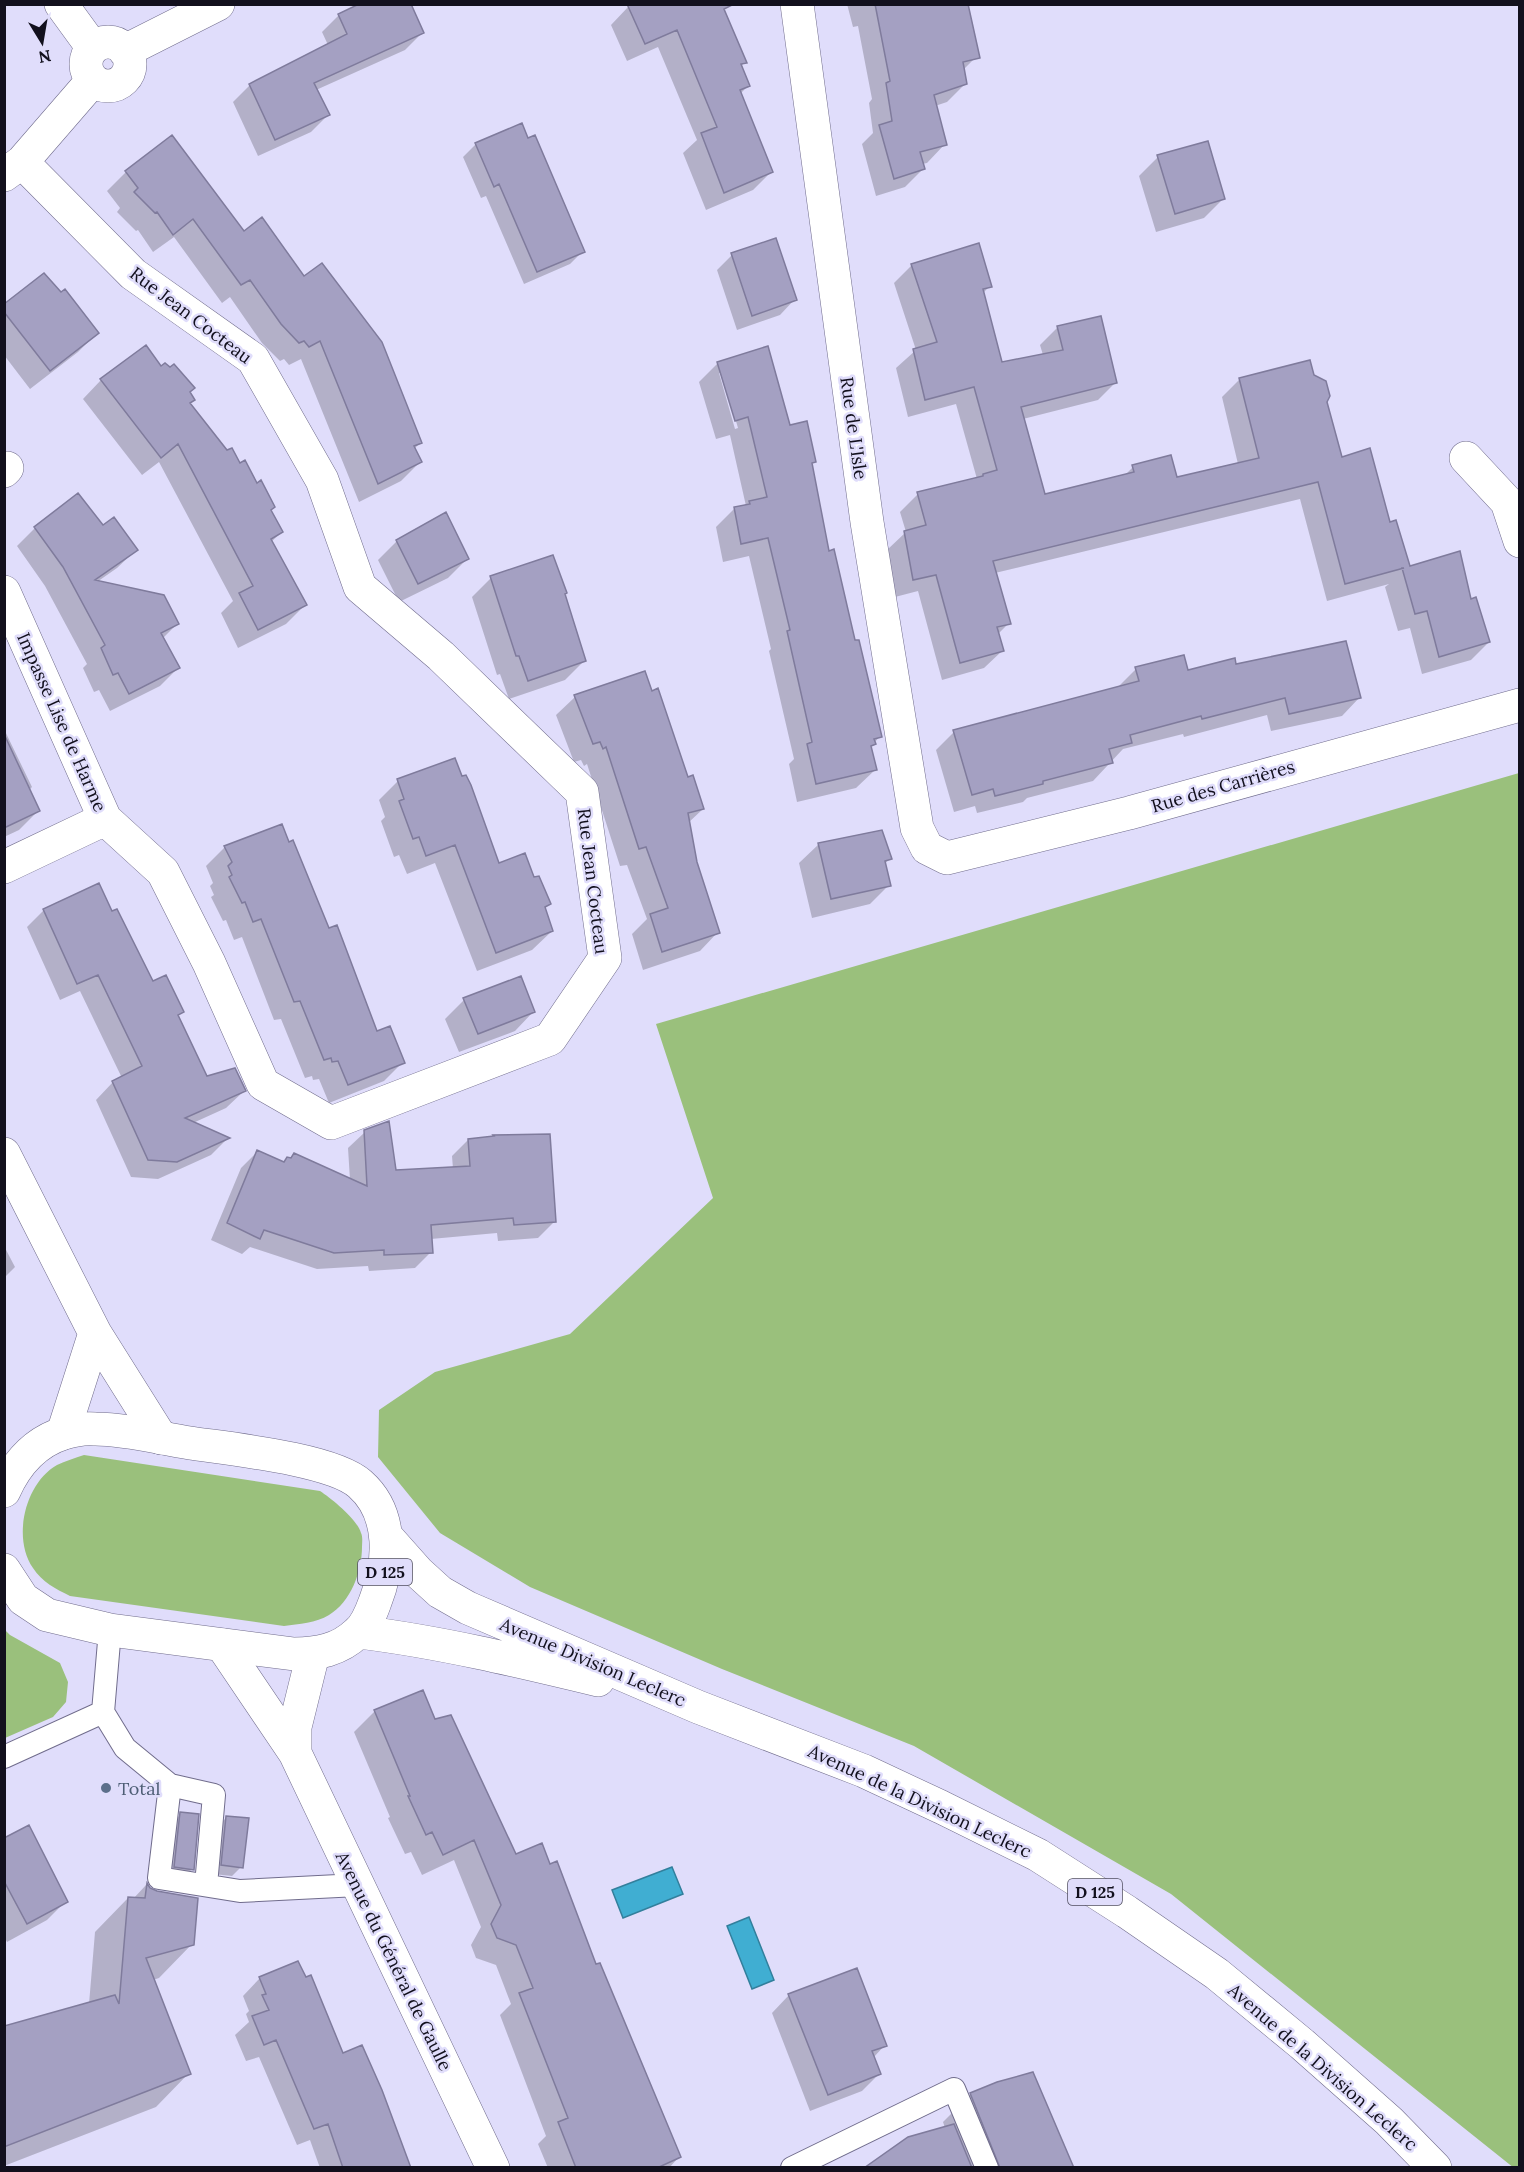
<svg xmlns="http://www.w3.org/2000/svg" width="1524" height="2172" font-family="Lora,serif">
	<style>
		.green { fill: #9ac07c }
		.water { fill: #40aed2; stroke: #327f9c; stroke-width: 1.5 }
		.shadow { fill: #0003; fill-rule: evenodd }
		.building { fill: #a4a0c2; stroke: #7f7b9c; stroke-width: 1.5 }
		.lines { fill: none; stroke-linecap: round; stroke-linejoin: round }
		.service-casing { stroke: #706c8c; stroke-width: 24 }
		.minor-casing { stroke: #706c8c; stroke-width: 34 }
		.tertiary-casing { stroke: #706c8c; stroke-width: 34 }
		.primary-casing { stroke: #706c8c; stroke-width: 34 }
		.service { stroke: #fff; stroke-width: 22 }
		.minor { stroke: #fff; stroke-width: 33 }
		.tertiary { stroke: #fff; stroke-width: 33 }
		.primary { stroke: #fff; stroke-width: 33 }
		.service-dot { fill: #5c6f8a; stroke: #e0ddfb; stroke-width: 2 }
		.labels { text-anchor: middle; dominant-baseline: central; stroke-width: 5; stroke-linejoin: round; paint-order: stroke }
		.shield { fill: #e0ddfb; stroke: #504e60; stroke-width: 1.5 }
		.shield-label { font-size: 16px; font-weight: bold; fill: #12101d }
		.street-label { font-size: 18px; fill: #12101d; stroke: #e0ddfb }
		.service-label { font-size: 18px; fill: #4e5e75; stroke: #e0ddfb; text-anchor: start }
	</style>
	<rect width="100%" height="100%" fill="#e0ddfb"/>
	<path class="green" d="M1519,773L1520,2167L1514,2168L1171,1894L914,1746L722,1669L530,1587L440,1533L378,1457L379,1410L435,1372L570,1334L713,1198L656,1024Z
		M84,1455L320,1491C332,1499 357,1519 361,1533C363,1537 362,1543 362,1547C362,1571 351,1602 329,1615C316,1623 299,1624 284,1626L70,1596C56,1589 42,1582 33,1568C12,1538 25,1483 57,1465C65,1461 75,1458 84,1455Z
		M4,1629L10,1635L60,1663L68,1682L66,1702L53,1717L5,1738Z"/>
	<path class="water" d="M672,1867L683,1894L623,1918L612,1890Z
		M749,1917L774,1980L752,1989L727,1926Z"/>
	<path class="shadow" d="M847,4H957L975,58L963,70L966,83L947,102L935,106L945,144L927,163L922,164L923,169L905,187L876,196L862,144L873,133L869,103L872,99L858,26L853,27Z
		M629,6L745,62L740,67L748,86L740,94L771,172L753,190L706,210L683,153L697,140L658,47L627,61L611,25Z
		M339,15L422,33L405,50L316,90L328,115L311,132L258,156L233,102L250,85L328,45L322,32Z
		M476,144L583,251L570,264L524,284L486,196L481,198L463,157Z
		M1158,157L1223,199L1204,218L1156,232L1139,176Z
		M126,172L243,233L420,443L414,449L420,462L401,481L359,502L301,359L289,365L284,359L280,361L262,343L230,297L222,303L174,237L153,252L138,230L136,231L117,212L120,208L107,191Z
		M732,255L795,299L780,315L737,330L717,270Z
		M912,265L990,286L982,294L1001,364L1043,355L1040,345L1058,327L1116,382L1098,400L1023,419L1044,495L1124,476L1133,467L1176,478L1238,464L1222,397L1239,380L1313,376L1326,402L1341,459L1389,523L1409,568L1470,601L1489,642L1471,660L1422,674L1410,628L1398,631L1385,587L1389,584L1327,601L1300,499L995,573L1009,623L998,634L1002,651L984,668L942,680L918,591L895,597L887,550L906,532L900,512L918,494L977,479L956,404L908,417L896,368L916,350L894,283Z
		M4,305L97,333L78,352L30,389L4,355Z
		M718,363L789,427L814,461L811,465L828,552L880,736L870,748L875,770L856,788L797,802L789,764L794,759L769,651L771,649L749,556L723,562L716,527L735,508L746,506L730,435L716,439L699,382ZM719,373H722L738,428L735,429Z
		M161,368L188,393L189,403L270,511L282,532L271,542L305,605L286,624L238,648L221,613L233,601L159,462L142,475L83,399L101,380Z
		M35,528H103L136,550L117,568L97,582L177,624L162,639L178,668L160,686L110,711L99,690L94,692L83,668L87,664L45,586L17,546Z
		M397,541L467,559L448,578L399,602L378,560Z
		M491,578L564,594L584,661L565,680L509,699L500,674L497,675L472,597Z
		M1235,666L1360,697L1342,716L1271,731L1267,715L1184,737L1183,734L1123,749L1093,781L1027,798L1023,802L977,813L975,806L954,812L936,750L954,732L1118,687L1136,669L1187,671Z
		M575,697L687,779L703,809L688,823L696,862L718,932L700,951L643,970L632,934L647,919L627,865L620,866L587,764L584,766L581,760L574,762L556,715Z
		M4,729L32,787L29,790L38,811L19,830L4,837Z
		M398,781L498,865L533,879L549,904L544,909L552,931L532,950L477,971L435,863L407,874L399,855L394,857L381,821L385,817L379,800Z
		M819,844L891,858L884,864L889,885L870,904L812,918L799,863Z
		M225,847L329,929L376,1033L403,1062L384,1081L329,1103L319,1079L313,1080L312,1076L305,1078L281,1019L274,1020L242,937L234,940L226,920L223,921L211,897L214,895L210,886L213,883L206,866Z
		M44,910L111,913L153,983L182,1012L177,1017L206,1078L244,1091L226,1108L193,1123L227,1139L211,1155L158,1179L131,1177L96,1100L113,1082L122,1078L80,991L60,1000L27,927Z
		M464,1000L534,1011L515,1031L459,1052L445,1019Z
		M365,1132L395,1172L453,1169L452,1156L468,1140L555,1221L538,1238L498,1241L497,1233L431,1239V1252L415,1268L369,1271L368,1266L317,1269L250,1247L242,1254L211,1240L241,1168L257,1152L283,1163L350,1180L348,1148Z
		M4,1246L15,1267L4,1278Z
		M375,1711L434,1720L515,1855L595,1966L679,2157L669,2168H548L538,2144L546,2136L500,2015L511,2004L496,1965L476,1958L471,1945L481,1927L454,1860L422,1875L411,1852L405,1854L388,1818L390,1817L354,1732Z
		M181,1814L192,1869L183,1878L165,1876L172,1823Z
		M226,1818L241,1867L232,1876L213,1874L217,1827Z
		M4,1840L66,1901L47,1920L7,1942L4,1936Z
		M146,1885L192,1944L159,1978L153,1980L189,2073L156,2107L4,2166V2028L89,2004L95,1932L128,1898L133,1899Z
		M260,1978L342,2055L409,2168H320L310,2140L297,2145L259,2057L246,2061L235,2035L249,2022L246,2014L249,2011L243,1996Z
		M789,1995L885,2045L873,2058L879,2074L862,2091L810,2111L772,2013Z
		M971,2094L1073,2168H871L945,2128L943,2122Z"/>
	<path class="building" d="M359,4H411L424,33L314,83L330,115L275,140L249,84L347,34L338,14Z
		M627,4H734L724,9L747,63L741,64L750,86L740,90L773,172L724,193L701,133L717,127L677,30L645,44Z
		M875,4H968L980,58L963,62L967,84L934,95L947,145L920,152L925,169L894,179L879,125L892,121L886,83L890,81Z
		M522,123L528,138L535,135L585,252L537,272L499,184L494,187L475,143Z
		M172,135L244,231L262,217L304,276L322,263L382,342L422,443L414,446L422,462L378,484L320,341L309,347L304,341L299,343L281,324L250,280L241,285L193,219L173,235L157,212L155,213L134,192L138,188L125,171Z
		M1208,141L1225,199L1175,214L1157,155Z
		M776,238L797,300L752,316L731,253Z
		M979,243L992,287L983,289L1002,362L1063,350L1057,326L1101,316L1117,383L1021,407L1045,494L1134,472L1132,465L1171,455L1177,477L1259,458L1239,378L1310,360L1314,375L1326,381L1330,396L1327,402L1342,457L1370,448L1390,522L1396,520L1410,566L1460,551L1471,599L1476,597L1490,642L1439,657L1427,611L1415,614L1402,568H1404L1345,584L1318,482L993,561L1011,624L997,627L1004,651L960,663L936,575L913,580L904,531L926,525L917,492L983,476V474L997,470L974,387L925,400L913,349L937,342L911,264Z
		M44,273L61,292L65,289L99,333L50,371L4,312V304Z
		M146,345L161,366L165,363L170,367L174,364L195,388L190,392L195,400L190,403L227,450L232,448L240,463L245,460L257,483L261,480L275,507L271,510L283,532L271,539L307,605L258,630L239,593L253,586L178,444L161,458L100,379Z
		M768,346L790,425L807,421L816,462L812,463L829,551L834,549L855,640H859L882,737L874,739L876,744L871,746L877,770L816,784L807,744L812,742L787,631L790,630L768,538L741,544L734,507L750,504L749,501L767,497L748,417L735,421L717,362Z
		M78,493L103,525L114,517L138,550L95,580L164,595L179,624L161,633L180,668L129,694L118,673L113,675L101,648L105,645L63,567L34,527Z
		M446,512L469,559L418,584L396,540Z
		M553,555L567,593L565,594L586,661L528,681L519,656H516L490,576Z
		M1346,641L1361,698L1289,714L1285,698L1202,719L1201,716L1130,735L1132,743L1109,749L1113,763L1043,781V784L995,796L993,789L972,795L953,730L1139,681L1135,667L1184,655L1188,670L1235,658L1236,664Z
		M645,671L652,691L658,688L688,777L693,775L704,809L688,813L697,862L720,933L662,952L650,914L668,908L646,847L639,849L606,747L603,749L600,742L593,744L574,695Z
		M4,734L40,811L4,828Z
		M455,758L462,776L466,775L471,785L499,863L525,853L534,877L539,876L551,904L545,907L553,931L496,953L455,845L426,856L419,837L413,839L399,801L404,799L397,779Z
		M282,824L289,842L293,840L329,928L337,925L377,1031L390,1026L405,1063L348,1085L338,1061L332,1062L331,1058L324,1060L300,1001L294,1002L261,919L253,922L245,902L242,903L229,877L232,875L228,866L232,862L224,846Z
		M882,830L892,859L885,861L891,886L831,899L818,843Z
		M99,883L112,911L117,909L153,981L166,975L184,1012L178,1015L207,1076L235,1068L246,1091L185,1118L230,1138L177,1162L148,1160L112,1081L142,1066L98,975L77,984L43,909Z
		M521,976L535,1012L478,1034L463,998Z
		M389,1121L396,1170L470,1166L468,1139L494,1136L493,1135L550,1134L556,1222L514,1225L513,1218L431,1225L433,1253L384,1255V1250L334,1253L264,1230L260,1239L227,1223L257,1150L284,1162L287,1157L291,1158L294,1153L367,1186L364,1130Z
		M423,1690L435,1719L451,1715L516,1854L542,1843L550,1864L557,1861L596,1964L600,1963L681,2157L657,2168H576L558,2122L568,2118L519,1993L533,1988L516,1945L497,1938L491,1924L501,1905L474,1840L443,1855L432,1832L426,1835L408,1796H410L374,1710Z
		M180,1812L199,1814L194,1870L174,1867Z
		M226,1816L249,1818L243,1868L221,1865Z
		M29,1825L68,1902L27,1924L4,1881V1838Z
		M147,1883L150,1888L157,1891L198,1898L194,1945L146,1958L191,2074L4,2147V2026L115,1995L119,2004L128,1897L145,1898Z
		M298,1961L306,1977L311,1975L343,2053L362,2045L382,2090L411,2168H343L328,2124L314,2129L276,2040L264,2045L252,2016L269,2010L262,1995L266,1994L259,1977Z
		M857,1968L887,2046L872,2051L881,2074L828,2095L788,1994Z
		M1033,2072L1074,2168H1000L970,2093L997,2082Z
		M954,2124L972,2168H864L908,2137Z"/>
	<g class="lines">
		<g class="service-casing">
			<path id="service" d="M110,1630L103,1712L125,1748L170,1785L214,1795L206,1885
				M4,1757L103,1712
				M170,1785L159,1878L240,1891L358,1885
				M792,2168L954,2089L987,2168"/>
		</g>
		<g class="minor-casing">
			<path id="minor" d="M61,4L93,48
				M797,4L867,522L917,828L927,848L947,858L1129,813L1520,705
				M86 64a22 22 0 1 1 44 0a22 22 0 1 1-44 0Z
				M125,51L218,4
				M4,175L22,162L93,80
				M1466,458L1507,502L1520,541
				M4,471L7,468
				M4,592L105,819L163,872L209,963L263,1084L331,1123L550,1039L605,958L582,792L441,656L360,587L322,480L253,359L133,274L22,162
				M4,867L105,819
				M4,1154L95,1333L161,1438
				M63,1433L95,1333"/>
		</g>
		<g class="tertiary-casing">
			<path id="tertiary" d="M222,1645L295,1753L493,2168
				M295,1753V1727L313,1654"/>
		</g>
		<g class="primary-casing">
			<path id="primary" d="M4,1491C16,1464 35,1442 64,1433C74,1430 85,1428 95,1429C126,1429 159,1438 190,1443C230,1449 332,1459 360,1484C394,1514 390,1564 375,1602C371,1613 366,1626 357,1633C339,1650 318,1654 294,1654L110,1630L47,1615L23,1599L4,1570
				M386,1536L418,1572L440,1592L468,1608L698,1707L864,1771L941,1807L1038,1855L1127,1912L1217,1974L1302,2044L1389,2121L1435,2168
				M359,1632C440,1642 519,1661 598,1680"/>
		</g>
		<use href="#service" class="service"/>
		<use href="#minor" class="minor"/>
		<use href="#tertiary" class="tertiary"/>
		<use href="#primary" class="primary"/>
	</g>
	<circle class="service-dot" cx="106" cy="1788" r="6"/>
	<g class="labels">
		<g class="shield">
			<rect x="358" y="1559" width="54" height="26" rx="4.5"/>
			<rect x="1068" y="1879" width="54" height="26" rx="4.5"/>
		</g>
		<g class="shield-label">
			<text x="385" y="1572">D 125</text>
			<text x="1095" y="1892">D 125</text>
		</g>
		<g class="street-label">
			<text transform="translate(191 315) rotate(37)">Rue Jean Cocteau</text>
			<text transform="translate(854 428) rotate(82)">Rue de L'Isle</text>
			<text transform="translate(62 722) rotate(66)">Impasse Lise de Harme</text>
			<text transform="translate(1223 786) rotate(-16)">Rue des Carrières</text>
			<text transform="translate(593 881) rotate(83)">Rue Jean Cocteau</text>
			<text transform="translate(593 1662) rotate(23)">Avenue Division Leclerc</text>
			<text transform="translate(920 1801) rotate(25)">Avenue de la Division Leclerc</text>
			<text transform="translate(394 1961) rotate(64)">Avenue du Général de Gaulle</text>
			<text transform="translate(1323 2067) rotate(41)">Avenue de la Division Leclerc</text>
		</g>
		<g class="service-label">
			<text x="118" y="1788">Total</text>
		</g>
	</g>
	<rect width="1524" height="2172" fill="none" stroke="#12101d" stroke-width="12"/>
	<g transform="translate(42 42) rotate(169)" stroke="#e0ddfb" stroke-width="4.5" paint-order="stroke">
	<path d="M0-4.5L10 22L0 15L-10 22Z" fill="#12101d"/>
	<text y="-9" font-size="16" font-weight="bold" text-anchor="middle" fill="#12101d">N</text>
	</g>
</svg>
